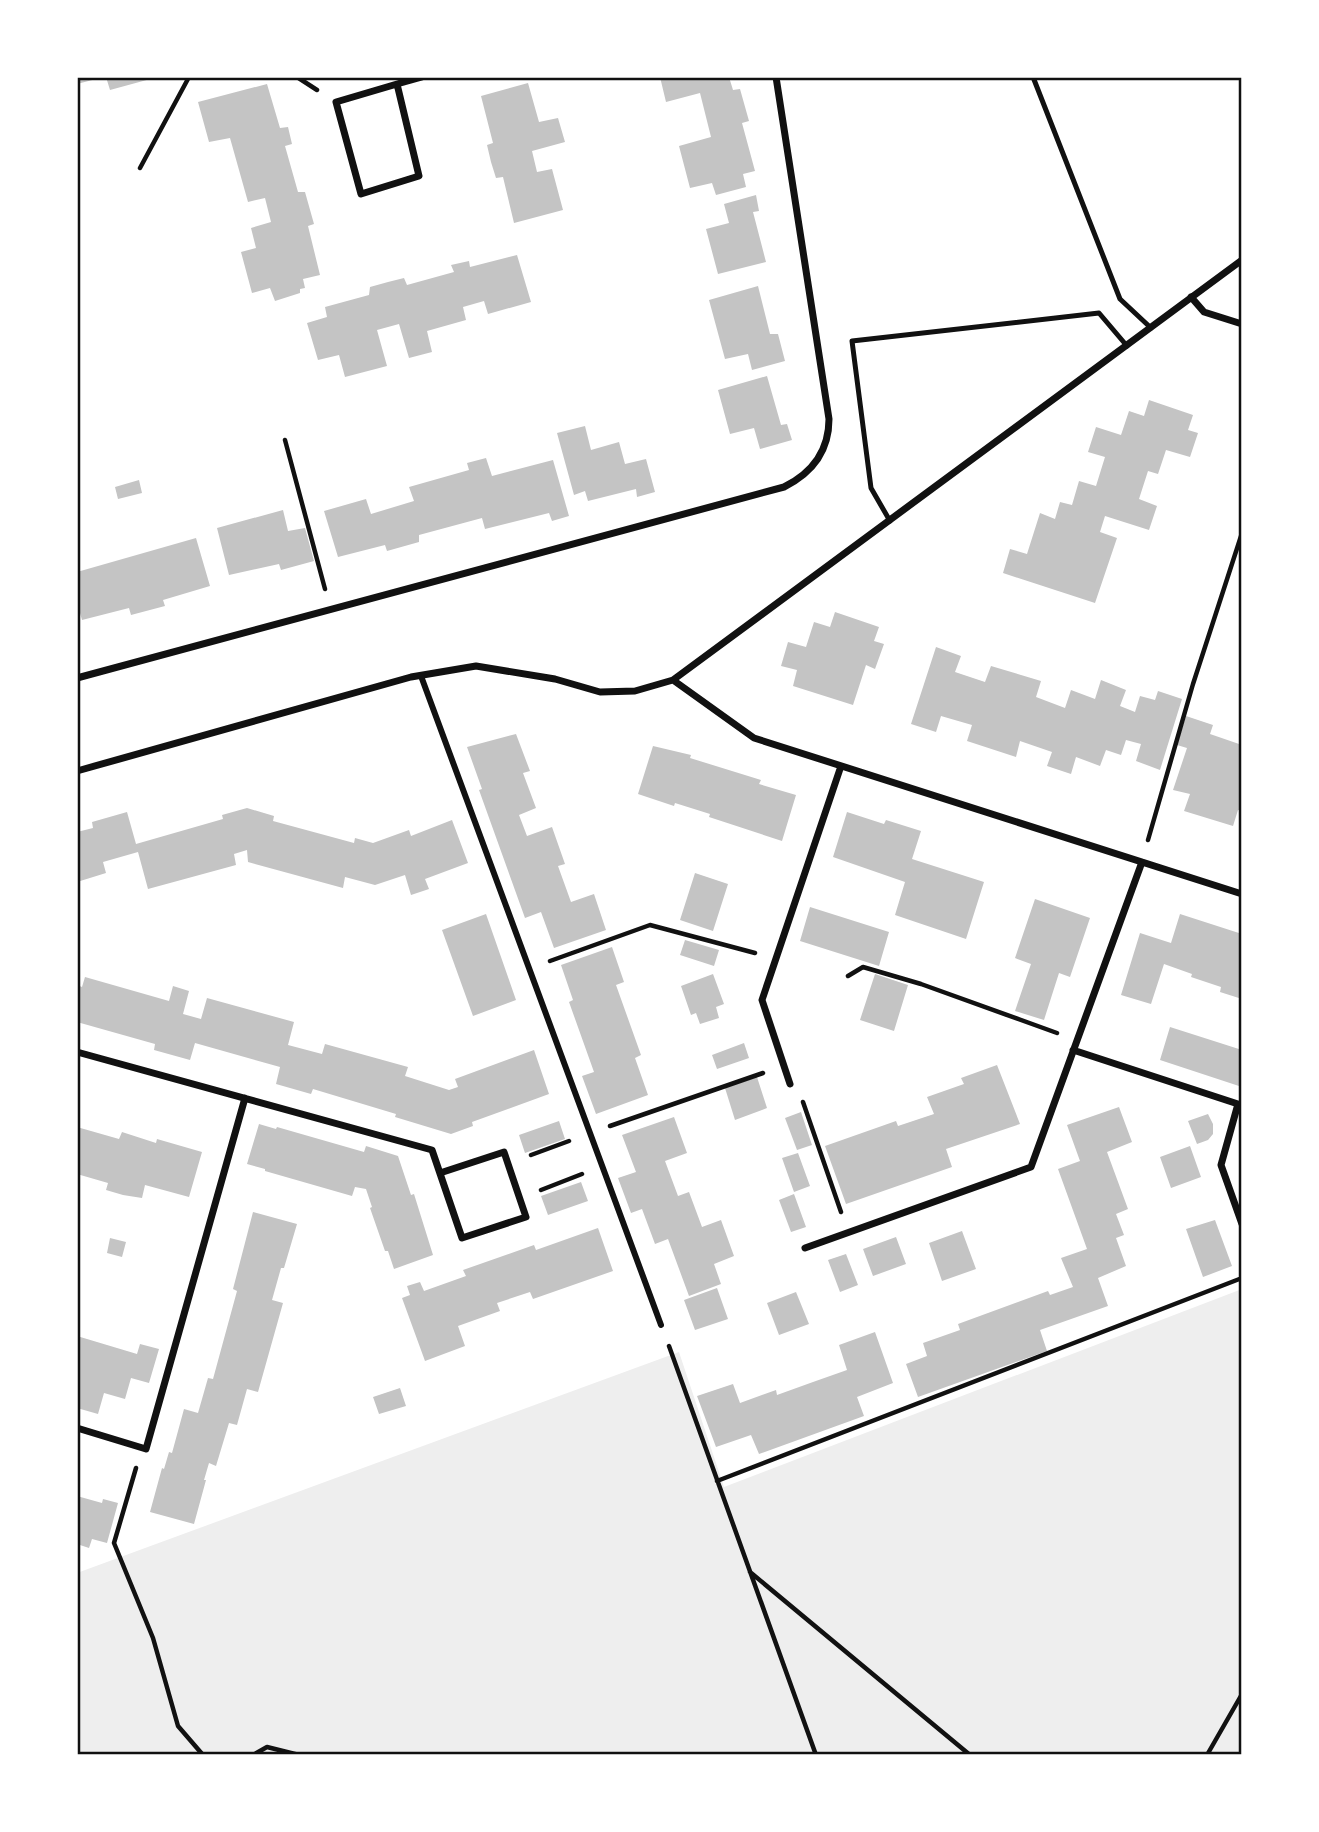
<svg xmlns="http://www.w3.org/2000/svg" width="1319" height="1832" font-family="'Public Sans',sans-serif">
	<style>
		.green { fill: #eee }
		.building { fill: #c4c4c4 }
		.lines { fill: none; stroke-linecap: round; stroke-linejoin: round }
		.path { stroke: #111; stroke-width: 4.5 }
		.service { stroke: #111; stroke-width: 5 }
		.pedestrian { stroke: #111; stroke-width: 6 }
		.minor { stroke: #111; stroke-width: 7 }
		.neatline { fill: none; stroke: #111; stroke-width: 2.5 }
	</style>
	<rect width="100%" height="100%" fill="#fff"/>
	<path class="green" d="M1242,1289V1755H77V1573L679,1352L724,1487Z"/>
	<path class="building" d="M77,77H100V78L77,84Z
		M106,77H154V78L110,90Z
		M660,77H729L733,90L740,89L749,121L742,123L755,171L743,174L746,187L716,195L712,183L690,188L679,146L711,137L700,93L666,102Z
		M528,83L539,122L558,118L565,142L532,151L537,172L552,169L563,210L514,223L503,177L496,178L491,162L487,145L493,143L481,96Z
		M267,84L280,128L288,127L292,144L285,146L298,192H305L314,224L308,226L320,275L303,279L305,288L300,289V293L275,301L270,288L252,293L241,252L256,248L251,228L271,222L265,198L248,202L230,138L209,142L198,102Z
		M756,195L759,211L753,212L766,262L718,274L706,229L729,223L724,204Z
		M517,255L531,302L488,314L484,301L463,307L466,320L427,331L432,352L409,358L399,324L377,330L387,366L345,377L339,355L318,360L307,323L327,317L325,307L369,295L370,287L388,282L404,278L407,285L454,272L451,265L469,261L470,267Z
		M758,286L770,334H778L785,361L752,370L748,354L725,359L709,300Z
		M767,376L781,425L787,424L792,440L760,449L754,428L730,434L718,390Z
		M1149,400L1193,415L1188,430L1198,433L1190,457L1166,450L1158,474L1148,471L1139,499L1157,506L1149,530L1105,516L1100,532L1117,538L1095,603L1003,573L1010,549L1027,554L1040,513L1055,519L1060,502L1072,505L1079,481L1096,486L1105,457L1088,452L1096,427L1121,435L1129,411L1144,416Z
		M585,426L591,450L619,442L625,464L646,459L655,492L637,497L636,489L588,501L585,491L574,495L557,433Z
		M486,458L492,476L553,460L569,516L552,521L549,513L485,529L482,518L419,535V542L387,551L385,545L338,557L324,511L366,499L371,514L414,501L409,487L469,470L467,463Z
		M139,480L142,493L118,499L115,487Z
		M283,510L288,531L305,528L314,561L281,570L279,564L229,575L217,528Z
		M196,538L210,586L163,600L165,606L131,615L129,608L82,620L80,613L77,614V572Z
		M835,612L879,627L874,641L884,644L875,669L866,665L853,705L793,686L797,670L781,666L788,642L806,647L814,622L830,627Z
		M936,647L961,656L955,672L985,682L991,666L1041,681L1036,697L1065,708L1071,690L1095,699L1101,680L1126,690L1120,706L1135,712L1140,696L1155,700L1158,691L1182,699L1160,770L1136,761L1141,744L1126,740L1121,755L1106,750L1100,766L1076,757L1071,774L1047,766L1052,752L1020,741L1016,757L967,741L972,725L941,716L936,732L911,724Z
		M1186,716L1213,725L1210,734L1242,745V811L1238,810L1233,826L1184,811L1190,794L1173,790L1187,748L1177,745Z
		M516,734L530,771L523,773L536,808L519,815L527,836L552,827L565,864L558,866L571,902L594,894L606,930L554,948L541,912L525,918L479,790L482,789L467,747Z
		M653,746L691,755L690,758L761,780L759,784L796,795L782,841L709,817L710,814L675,803L674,806L638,794Z
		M247,808L274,816L273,821L354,843L355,838L373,843L409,830L411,836L452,820L468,863L425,879L429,889L411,895L405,875L375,885L345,877L343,888L248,862L247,850L234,854L236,865L148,889L138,852L103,862L106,873L77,882V832L93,828L92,822L127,812L136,844L223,819L222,815Z
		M847,812L884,824L886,820L921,831L912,859L984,882L966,939L895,915L905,882L833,857Z
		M695,873L728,884L713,931L680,920Z
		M1035,899L1090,918L1070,977L1059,973L1044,1020L1015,1011L1031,964L1015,958Z
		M810,907L889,932L879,966L800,941Z
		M486,914L516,1000L473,1016L442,930Z
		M1180,914L1242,934V999L1220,992L1221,987L1191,977L1192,974L1164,964L1151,1004L1121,995L1140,933L1171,943Z
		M685,940L719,950L714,966L680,955Z
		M612,947L624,982L616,985L641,1055L635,1058L648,1095L596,1114L582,1076L594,1072L569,1002L573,1000L561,965Z
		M713,974L724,1004L716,1007L719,1018L700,1024L696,1013L691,1015L681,986Z
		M875,974L908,985L894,1031L860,1020Z
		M85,977L169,1001L173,986L189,991L183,1014L201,1019L207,998L294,1022L288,1045L322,1054L325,1044L408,1067L405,1076L449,1090L458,1087L455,1079L534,1050L549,1094L472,1122L473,1126L451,1134L395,1117L396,1114L313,1089L311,1094L276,1084L280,1067L195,1043L190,1060L154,1050L155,1044L77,1022V985L82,987Z
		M1170,1027L1242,1050V1087L1160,1060Z
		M744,1043L749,1058L717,1069L712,1055Z
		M997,1065L1020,1124L946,1149L952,1167L846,1204L825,1146L896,1121L898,1126L934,1114L927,1097L964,1084L961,1078Z
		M757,1077L767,1108L735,1120L725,1088Z
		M1119,1107L1132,1142L1107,1152L1128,1209L1116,1214L1124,1235L1116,1238L1126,1266L1098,1278L1108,1306L1040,1330L1047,1351L918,1397L906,1364L927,1356L923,1343L960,1330L958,1324L1048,1291L1050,1295L1073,1287L1061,1258L1087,1249L1058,1169L1080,1161L1067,1125Z
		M801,1112L812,1145L797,1150L785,1118Z
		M1208,1114L1213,1124V1134L1208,1140L1197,1144L1188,1121Z
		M674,1117L687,1153L665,1161L678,1196L689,1192L702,1227L721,1220L734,1256L714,1264L721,1284L689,1296L668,1239L655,1244L642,1209L631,1213L618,1178L636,1172L622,1135Z
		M559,1121L565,1139L525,1153L519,1135Z
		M259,1124L276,1129L277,1127L364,1152L366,1146L398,1156L411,1195L414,1194L433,1255L394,1269L388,1251H385L370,1208L372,1207L366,1189L355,1187L352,1196L265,1171V1169L247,1164Z
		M77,1127L119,1139L122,1132L156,1143L157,1139L202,1152L189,1197L145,1185L142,1198L123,1195L106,1190L108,1183L77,1174Z
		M1190,1146L1201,1177L1171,1188L1160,1157Z
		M798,1153L810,1186L794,1192L782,1158Z
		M581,1182L588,1201L548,1215L541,1196Z
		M794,1194L806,1227L791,1232L779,1200Z
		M253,1212L297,1224L284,1268H281L272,1300L283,1303L258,1392L247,1389L237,1425L229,1423L216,1466L209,1463L204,1480H206L194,1524L150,1512L162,1468L164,1469L169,1452L172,1453L184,1409L198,1413L208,1378L213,1379L237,1291L233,1289Z
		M1215,1220L1232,1266L1203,1277L1186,1229Z
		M598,1228L613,1271L533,1299L530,1292L497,1303L500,1311L458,1326L465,1346L425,1361L402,1298L410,1295L407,1286L420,1282L424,1291L466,1276L463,1270L534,1245L536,1250Z
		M962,1231L976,1269L942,1281L929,1243Z
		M896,1237L906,1264L873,1276L863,1249Z
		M110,1238L126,1242L122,1257L107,1253Z
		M846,1254L858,1285L840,1292L828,1260Z
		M717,1288L728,1319L695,1330L684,1300Z
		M796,1292L809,1324L779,1335L767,1303Z
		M875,1332L893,1383L857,1397L864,1416L759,1454L751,1435L716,1447L697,1396L733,1384L740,1403L776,1390L777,1395L813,1382L847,1370L839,1345Z
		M77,1336L137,1354L140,1344L159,1349L149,1383L131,1378L125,1399L104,1393L98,1414L77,1408Z
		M400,1388L406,1406L379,1414L373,1397Z
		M77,1496L102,1503L103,1499L118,1503L107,1543L92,1539L89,1548L77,1544Z"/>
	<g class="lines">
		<path class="path" d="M297,77L317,90
			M140,168L189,77
			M285,440L325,589
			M1148,840L1193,684L1242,533
			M550,961L650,925L755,953
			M848,976L863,967L921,984L1057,1033
			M803,1102L841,1212
			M610,1126L763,1073
			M531,1155L569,1141
			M541,1190L582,1174
			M669,1346L816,1755
			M136,1468L114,1543L153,1638L178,1726L203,1755
			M717,1481L1242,1278
			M750,1572L970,1755
			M253,1755L267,1747L299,1755
			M1207,1755L1242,1694"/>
		<path class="service" d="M1033,77L1120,299L1151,328
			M890,521L871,488L852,341L1099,313L1127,346"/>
		<path class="pedestrian" d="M421,676L661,1325"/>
		<path class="minor" d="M397,84L419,176L361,194L336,102Z
			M397,84L422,77
			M1191,297L1204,312L1242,324
			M77,678L784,487C812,473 829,451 829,419L776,77
			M673,680L1242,260
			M77,771L411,677L476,666L555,679L600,692L635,691L673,680L754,738L1242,894
			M1073,1050L1238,1104L1221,1165L1242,1224
			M77,1052L432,1150L462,1238L526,1217L504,1152L440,1173
			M790,1084L762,1000L841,766
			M805,1248L1031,1167L1142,862
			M77,1428L146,1449L245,1098"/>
	</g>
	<rect width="1319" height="1832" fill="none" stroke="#ffffff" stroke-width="158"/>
	<rect x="79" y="79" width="1161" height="1674" class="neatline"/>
</svg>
